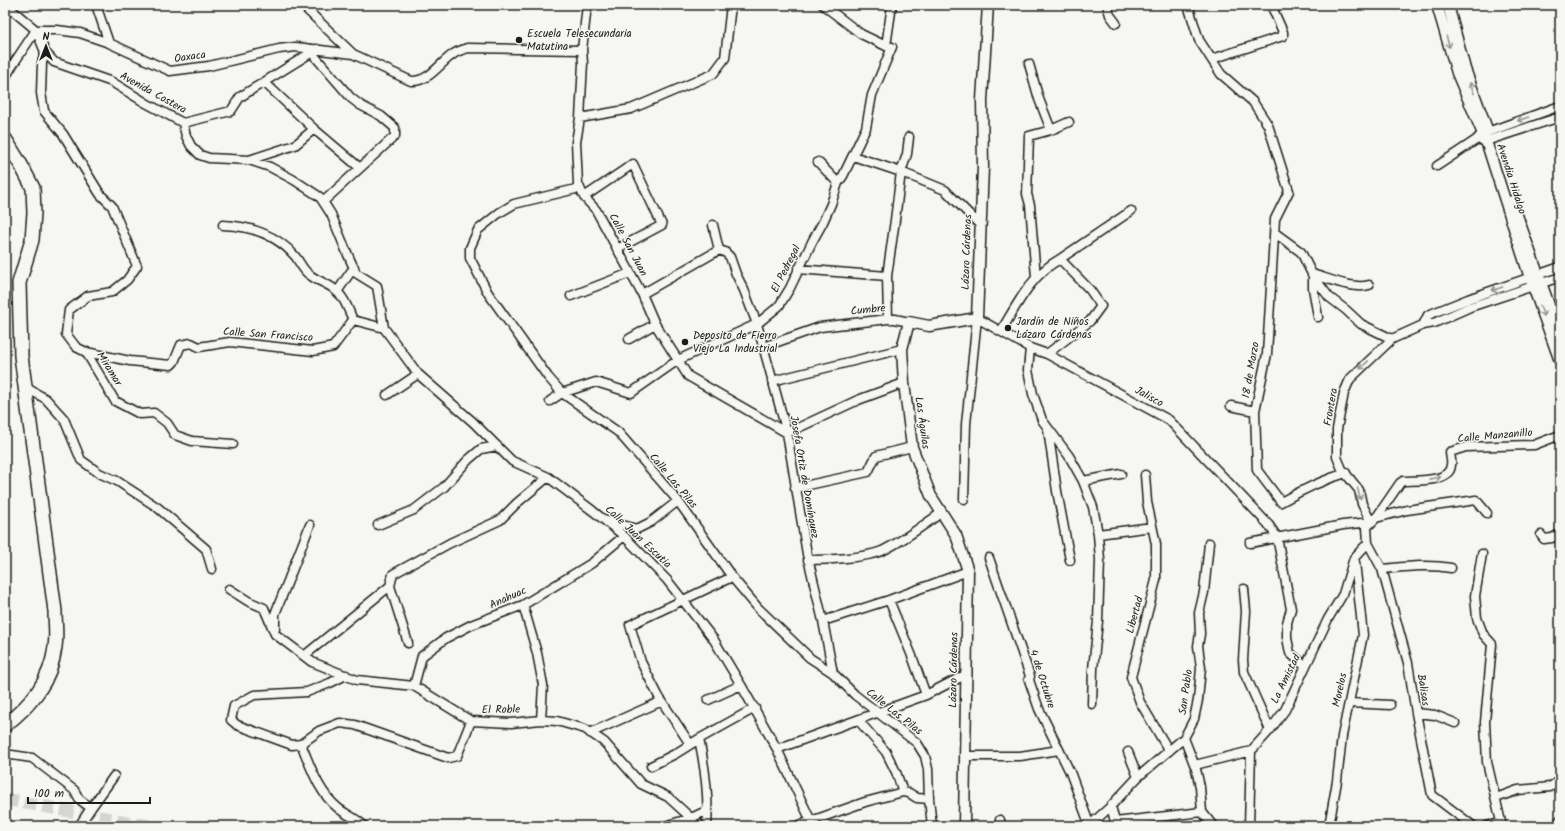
<svg xmlns="http://www.w3.org/2000/svg" width="1565" height="831" font-family="Kalam,sans-serif">
	<style>
		.lines { fill: none; stroke-linecap: round; stroke-linejoin: round }
		.primary-tunnel { stroke: #d5d5d2; stroke-width: 13; stroke-dasharray: 13 6; stroke-linecap: butt }
		.minor-casing { stroke: #1c1c1c; stroke-width: 11 }
		.tertiary-casing { stroke: #1c1c1c; stroke-width: 13 }
		.trunk-casing { stroke: #1c1c1c; stroke-width: 16 }
		.minor { stroke: #f6f6f2; stroke-width: 8 }
		.tertiary { stroke: #f6f6f2; stroke-width: 10 }
		.trunk { stroke: #f6f6f2; stroke-width: 13 }
		.oneway { stroke: #949492 }
		.poi-dot { fill: #1c1c1c; stroke: #f6f6f2; stroke-width: 1.5 }
		.labels { text-anchor: middle; dominant-baseline: central; stroke-width: 3; stroke-linejoin: round; paint-order: stroke }
		.poi-label { font-size: 11px; fill: #1c1c1c; stroke: #f6f6f2; text-anchor: start }
		.street-label { font-size: 11px; fill: #1c1c1c; stroke: #f6f6f2 }
	</style>
	<rect width="100%" height="100%" fill="#f6f6f2"/>
	<filter id="ink" filterUnits="userSpaceOnUse"><feTurbulence type="fractalNoise" baseFrequency=".025" numOctaves="2"/><feDisplacementMap in="SourceGraphic" scale="8" xChannelSelector="R" yChannelSelector="G"/><feConvolveMatrix kernelMatrix="1 2 1 2 8 2 1 2 1" color-interpolation-filters="sRGB"/></filter>
	<g filter="url(#ink)">
		<g class="lines">
			<path class="primary-tunnel" d="M5,799L148,826"/>
			<g class="minor-casing">
				<path id="minor" d="M6,5L36,30L45,52L54,62L112,82L146,103L183,123L231,111L240,97L317,49
					M96,5L109,43
					M302,5L353,54
					M587,5L582,50L583,63L580,118L576,142L578,184L584,197L596,210L642,294L655,324L688,376L787,433
					M823,5L861,34L886,46
					M1107,5L1110,15L1116,23
					M1188,5L1199,40L1221,74L1253,102L1268,125L1289,191L1275,219L1267,354L1255,411L1257,470L1281,502C1302,490 1322,480 1346,473
					M36,30H57L80,33L109,43L170,71L209,66L279,49L296,47L353,54L411,81C430,82 440,62 455,53C458,51 463,50 467,48L582,50
					M45,52L42,63L41,93L44,111L63,134L100,194L112,206L137,266L127,280L112,292L88,296L69,310L66,334L76,347L86,352L115,401L140,414L154,413L167,423L175,435L192,441L233,444
					M312,53L351,98L360,105L381,116L395,128V136L324,201
					M1212,59L1283,36V32L1271,5
					M1029,64L1039,99L1051,130L1029,136L1027,194L1030,205L1036,277
					M5,78L12,66L36,30
					M264,82L314,129L360,168
					M580,118L631,109L713,74L725,58L731,5
					M183,123L186,136L191,146L200,155L209,158L249,160L295,145L314,129
					M1051,130L1069,122
					M1480,140L1486,141L1560,117
					M853,156L901,172L945,190L980,225
					M249,160L270,167L294,180L320,197L331,214L345,248L356,273L377,286L384,328
					M818,162L838,183
					M1437,166L1476,140L1482,134L1560,106
					M580,188L514,204L499,213L478,230L470,248V258L488,293L548,377L562,393L618,432L678,501L732,577L758,608L810,658L833,673L855,695L917,743L925,756L928,769L929,799L932,826
					M584,197L633,164L662,225L617,249
					M223,225C250,226 277,235 295,256C300,262 303,271 310,275C317,281 327,283 334,289C344,296 348,309 353,320
					M713,225L719,250L725,252L730,257L736,274L744,290L757,324L787,433L807,554L823,621L833,673
					M1275,233L1301,252L1313,276V288L1318,317
					M1060,259L1131,211
					M798,269L887,276
					M1312,274C1327,278 1354,290 1369,285
					M1313,276L1329,297L1346,310L1361,324L1392,339
					M337,292L354,267
					M642,294L719,250
					M571,296L630,273
					M888,319L887,276L895,220L901,172L907,154L909,137
					M353,320L384,328L418,374L473,422L512,461L548,477L593,511L624,536L667,580L714,640L741,685L777,749L811,821
					M1423,325L1428,315L1468,299L1560,267
					M1001,331C1018,303 1031,275 1060,259L1090,290L1101,306L1090,321L1047,354
					M629,339L655,324
					M763,347L820,327L888,319H895L909,322
					M1030,348L1028,370L1033,394L1042,420L1069,456L1083,481L1093,507L1098,534L1100,560L1098,621L1093,669L1092,704
					M86,352L130,361L171,365L174,362L181,345L191,343L199,347L230,342L313,351L333,347L353,320
					M772,381L902,349
					M25,387L46,399L64,419L81,460L99,473L117,481L157,507L206,549L212,569
					M387,395L418,374
					M550,401L562,393L596,382L631,393L678,360L757,324L779,306L790,288L812,242L823,222L831,204L838,183L843,176L866,128L872,95L892,47L886,46L892,5
					M1231,406L1255,411
					M1048,430L1057,491L1070,560
					M787,433L858,400L904,383
					M1145,475L1147,502L1156,544V580L1131,677L1140,702L1169,751
					M1083,481L1121,474
					M795,488L868,472L876,456L912,447
					M964,499L966,424L977,318L1030,348L1047,354L1169,420L1268,524L1277,537L1291,609L1287,623V638L1290,653L1305,666
					M1376,518L1407,510L1476,500L1487,513
					M608,521L637,529L651,522L678,501
					M1371,522L1362,504L1359,490L1342,469L1337,457V429L1344,393L1350,379L1392,339L1423,325L1434,323L1470,307L1560,277
					M378,525L414,510L444,487L468,460L481,449L497,446
					M1098,534L1152,527
					M1541,535L1544,539L1552,538L1560,534
					M1250,543L1343,525L1371,522
					M1368,543L1382,569L1408,663L1416,713L1432,795L1473,826
					M1482,554L1475,596L1477,618L1483,634L1492,644L1485,722L1487,762L1501,822L1487,826
					M989,558L1030,676L1029,680L1039,709L1070,772L1090,826
					M808,560C827,560 865,558 882,551C903,541 922,526 941,513
					M1382,569C1405,567 1428,564 1451,568
					M229,589L248,601L264,608L275,634L312,662L357,680L414,686L471,721L511,723L541,720L557,721L585,729L604,742L641,784L668,797L691,818L696,826
					M1244,589L1246,611L1243,660L1244,672L1270,730
					M889,600L912,656L926,695
					M523,605L537,653L543,685L541,720
					M823,621L889,600L968,571
					M275,629V614L310,525
					M408,643L390,586L393,574L450,543L500,520L517,503L548,477
					M304,656L390,586
					M414,686L422,656L446,638L471,625L523,605L592,563L624,536
					M708,700L741,685
					M1349,703L1390,705
					M1416,713L1435,715L1455,723
					M858,720L886,752L896,772L903,792
					M590,733L662,701
					M1184,738L1196,769L1200,787L1202,812L1213,826
					M699,739C705,767 709,797 707,826
					M301,744L292,745L237,725L231,720L234,706L254,695L307,692L330,683L346,675
					M301,744L319,731L340,723L355,725L448,758L457,756L471,721
					M301,744C311,767 318,792 338,808C346,815 357,818 364,826
					M690,744L659,697L641,662L630,625L732,577
					M777,749L926,695L967,674
					M1128,752L1138,777
					M5,754L32,758L74,790L79,799L91,808L79,826
					M965,756H1020L1059,750
					M1195,765L1251,751L1270,730L1285,710L1328,619L1343,594L1354,558L1368,543L1367,527L1376,518L1400,483L1403,481C1416,480 1450,483 1451,465C1452,461 1450,456 1450,452L1466,447L1534,445L1560,435
					M651,766L675,754L699,739L755,708
					M1496,798L1518,790L1550,787L1560,780
					M1111,806L1115,822L1202,812
					M91,808L114,776
					M1000,820L1001,826
					M1090,825L1109,808L1138,777L1184,738L1194,719L1198,700L1201,668L1198,646L1200,634L1199,613L1204,592L1209,543
					M665,826L691,818L708,810
					M797,826L865,802L903,792L909,793L917,798L929,799
					M1249,826L1251,751
					M1329,826L1337,781L1342,736L1363,635L1355,562
					M1556,826L1560,820"/>
			</g>
			<g class="tertiary-casing">
				<path id="tertiary" d="M1437,5L1457,73L1486,141L1530,278L1560,361
					M1448,5L1465,69L1487,129
					M1512,201L1560,336
					M964,826L968,571L956,535L931,496L912,447L904,383L902,349L909,322L929,326L977,318L983,167L982,100L988,5"/>
			</g>
			<g class="trunk-casing">
				<path id="trunk" d="M5,139L21,165L33,188L34,213L32,240L19,283L21,356L55,611C55,623 57,635 55,647C51,681 31,705 5,725"/>
			</g>
			<use href="#minor" class="minor"/>
			<use href="#tertiary" class="tertiary"/>
			<use href="#trunk" class="trunk"/>
		</g>
		<defs><path id="oneway-shaft" d="M-6 0H5M1.5-3L5.5 0L1.5 3" fill="none" stroke-width="1.6" stroke-linecap="round" stroke-linejoin="round"/></defs>
		<g class="oneway">
			<use href="#oneway-shaft" transform="translate(1448 42) rotate(74)"/>
			<use href="#oneway-shaft" transform="translate(1472 88) rotate(-110)"/>
			<use href="#oneway-shaft" transform="translate(1523 119) rotate(161)"/>
			<use href="#oneway-shaft" transform="translate(1497 289) rotate(161)"/>
			<use href="#oneway-shaft" transform="translate(1542 311) rotate(70)"/>
			<use href="#oneway-shaft" transform="translate(1364 365) rotate(137)"/>
			<use href="#oneway-shaft" transform="translate(1435 478) rotate(-11)"/>
			<use href="#oneway-shaft" transform="translate(1359 494) rotate(76)"/>
		</g>
	</g>
	<g class="poi-dot">
		<circle cx="519" cy="40" r="4"/>
		<circle cx="1008" cy="328" r="4"/>
		<circle cx="685" cy="342" r="4"/>
	</g>
	<g class="labels">
		<g class="poi-label">
			<text x="527" y="34">Escuela Telesecundaria<tspan x="527" dy="13">Matutina</tspan></text>
			<text x="1016" y="322">Jardín de Niños<tspan x="1016" dy="13">Lázaro Cárdenas</tspan></text>
			<text x="693" y="336">Deposito de Fierro<tspan x="693" dy="13">Viejo La Industrial</tspan></text>
		</g>
		<g class="street-label">
			<text transform="translate(190 57) rotate(-8)">Oaxaca</text>
			<text transform="translate(153 93) rotate(29)">Avenida Costera</text>
			<text transform="translate(1511 179) rotate(72)">Avendia Hidalgo</text>
			<text transform="translate(628 245) rotate(62)">Calle San Juan</text>
			<text transform="translate(967 252) rotate(-88)">Lázaro Cárdenas</text>
			<text transform="translate(786 269) rotate(-63)">El Pedregal</text>
			<text transform="translate(868 310) rotate(-6)">Cumbre</text>
			<text transform="translate(268 335) rotate(4)">Calle San Francisco</text>
			<text transform="translate(109 369) rotate(58)">Miramar</text>
			<text transform="translate(1251 370) rotate(-80)">18 de Marzo</text>
			<text transform="translate(1149 397) rotate(29)">Jalisco</text>
			<text transform="translate(1331 407) rotate(-80)">Frontera</text>
			<text transform="translate(922 423) rotate(82)">Las Águilas</text>
			<text transform="translate(1495 436) rotate(-5)">Calle Manzanillo</text>
			<text transform="translate(804 477) rotate(80)">Josefa Ortiz de Domínguez</text>
			<text transform="translate(673 481) rotate(50)">Calle Las Pilas</text>
			<text transform="translate(638 537) rotate(43)">Calle Juan Escutia</text>
			<text transform="translate(508 598) rotate(-24)">Anahuac</text>
			<text transform="translate(1135 615) rotate(-75)">Libertad</text>
			<text transform="translate(954 670) rotate(-89)">Lázaro Cárdenas</text>
			<text transform="translate(1042 679) rotate(72)">4 de Octubre</text>
			<text transform="translate(1286 679) rotate(-64)">La Amistad</text>
			<text transform="translate(1340 690) rotate(-78)">Morelos</text>
			<text transform="translate(1423 690) rotate(81)">Balisas</text>
			<text transform="translate(1186 692) rotate(-82)">San Pablo</text>
			<text transform="translate(501 710) rotate(-1)">El Roble</text>
			<text transform="translate(894 712) rotate(38)">Calle Las Pilas</text>
		</g>
	</g>
	<rect width="1565" height="831" fill="none" stroke="#f6f6f2" stroke-width="20"/>
	<rect x="10" y="10" width="1545" height="811" fill="none" stroke="#1c1c1c" stroke-width="1.5" filter="url(#ink)"/>
	<g transform="translate(46 46)" stroke="#f6f6f2" stroke-width="3" paint-order="stroke">
	<path d="M0-3L7 15L0 10L-7 15Z" fill="#1c1c1c"/>
	<text y="-6" font-size="11" font-weight="bold" text-anchor="middle" fill="#1c1c1c">N</text>
	</g>
	<path d="M28 797v6h122v-6" fill="none" stroke="#1c1c1c" stroke-width="2"/>
	<text x="34" y="797" font-size="12" fill="#1c1c1c" stroke="#f6f6f2" stroke-width="3" paint-order="stroke">100 m</text>
</svg>
